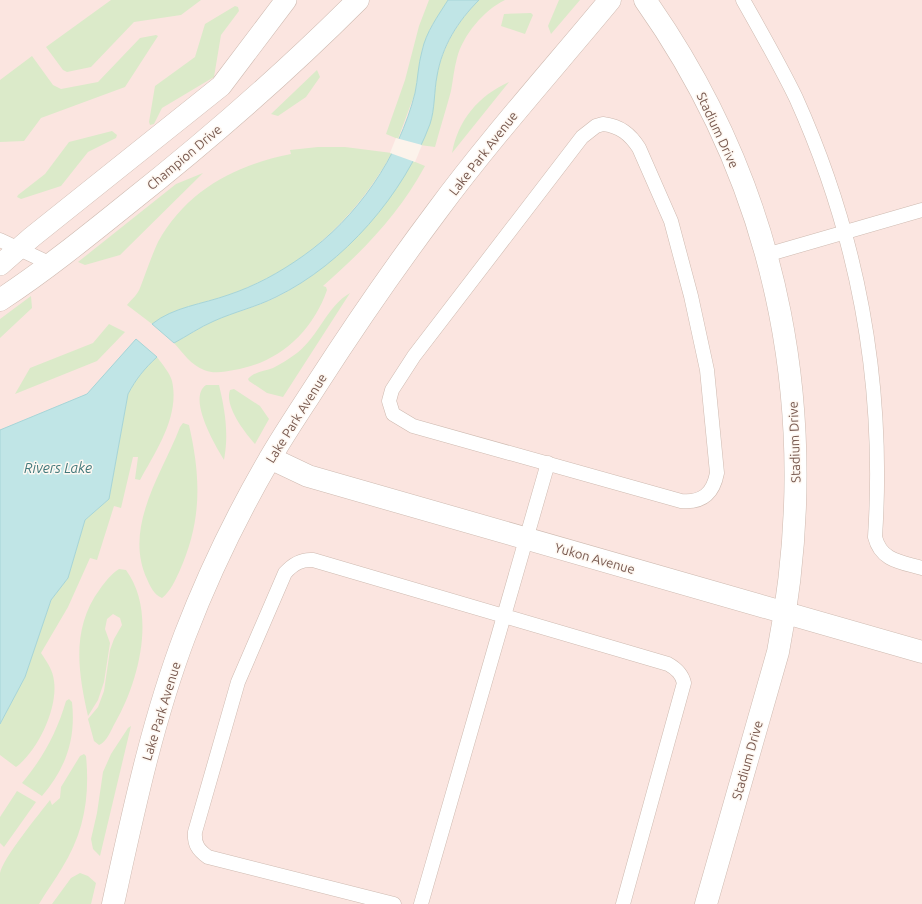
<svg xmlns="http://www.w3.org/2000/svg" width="922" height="904" font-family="Ubuntu,sans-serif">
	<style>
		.commercial { fill: #fbe5e0 }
		.green { fill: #dbeac9 }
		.water { fill: #c0e5e6; stroke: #a6d5d7 }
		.pier { fill: #fcf3eb }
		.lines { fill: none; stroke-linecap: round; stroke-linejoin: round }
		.service-casing { stroke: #cebab0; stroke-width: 15 }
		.pedestrian-casing { stroke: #cebab0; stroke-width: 22 }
		.minor-casing { stroke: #cebab0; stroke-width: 23 }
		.service { stroke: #fff; stroke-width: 14 }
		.pedestrian { stroke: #fff; stroke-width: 21 }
		.minor { stroke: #fff; stroke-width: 22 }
		.labels { text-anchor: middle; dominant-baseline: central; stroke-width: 3; stroke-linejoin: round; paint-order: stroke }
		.street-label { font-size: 13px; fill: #77584e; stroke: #fef8f2 }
		.water-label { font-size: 14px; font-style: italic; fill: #42787b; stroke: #fef8f2 }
	</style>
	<rect width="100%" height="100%" fill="#fcf3eb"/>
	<path class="commercial" d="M0,0H922V904H0Z"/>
	<path class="green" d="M111,0H201L181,15L134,22L91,67L67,72L63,70L46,47Z
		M429,0H448L431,27L422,49L415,93L398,139L386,134L405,80L419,26Z
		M479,0H505C484,10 463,35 457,58C454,69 453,80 451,91C446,110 440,128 435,147L420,145C424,138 428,130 430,122C435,107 434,90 437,74C444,44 458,21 479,0Z
		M559,0H580L551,34L548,26Z
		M235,6L238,7L239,11L221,35L214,77L162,108L154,124L150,125L149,122L155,86L195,57L205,24Z
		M531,13L533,15L525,34L501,26L504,14Z
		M156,35L158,36L125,87L41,118L24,141L0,142V80L32,56L53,85L61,89L98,82L140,38Z
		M317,70L320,77L306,97L278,116L271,114Z
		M509,82L452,153C458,120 478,96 509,82Z
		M112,131L117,135L116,138L88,152L61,186L21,199L17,197L18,195L45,174L69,142Z
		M318,147H345L392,153C354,220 304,267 231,294C206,303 173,307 152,324L127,305C131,300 138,294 140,288C146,273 151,257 158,242C187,190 235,165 291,154L290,150Z
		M413,161L425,166C399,214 364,250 323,286L326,287L327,290C312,333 278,363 234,370C225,372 213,374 204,370C191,365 183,353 174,343C187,336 201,327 214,321C235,312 257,307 277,297C336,267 380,217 413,161Z
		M203,173L120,255L85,265L78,262L176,184Z
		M350,293L283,397L267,393L249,381L248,379C253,372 265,371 273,368C281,364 289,359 297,353C319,336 327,306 350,293Z
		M31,296L32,308L0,338V319Z
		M109,324L125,332L97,361L15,394L30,368L93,343Z
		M157,357C162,364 170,373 172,381C180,416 156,451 140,480L135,479L138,457H133L121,508L114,506L97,560L90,558L68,607L41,653C47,662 53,670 54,681C58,708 38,751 16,767L0,755V724L25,677L51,600L68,578L85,520L109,499L128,394C136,379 144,369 157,357Z
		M206,385H219C225,410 229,434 224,460C215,445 187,398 206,385Z
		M234,389L260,406L269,419L255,444C245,433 224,406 230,390Z
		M183,423L189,425C201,478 202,520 180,570C176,579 170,592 162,598C154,595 150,586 147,579C123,527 162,474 180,427Z
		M119,569L126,570C157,612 139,682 115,723C111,730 107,742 99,745L94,741L88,719L98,707L104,691L110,650L114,639L122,625L120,618L113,614L107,619L105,629L110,643L104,682L98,700L88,716C78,672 71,628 100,589C105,582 111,574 119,569Z
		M69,699L72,702C76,739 66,768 42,796L22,783C43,758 57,732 66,701Z
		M131,726L100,856L93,849L91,839L97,813L103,772L111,754L128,728Z
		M84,754L86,756C90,797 84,833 62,868C55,880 46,892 39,904H0C0,894 0,883 0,873C2,859 40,813 50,800L52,805L60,798L61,787L80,756Z
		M17,791L36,802L4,847L0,843V817Z
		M80,873L88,876L96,883L91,904H52L71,878Z"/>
	<path class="water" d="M448,0H479C458,21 442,46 437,76C434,91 435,109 430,124C404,194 344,264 276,297C256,307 234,312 214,321C200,327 187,336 174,343L152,324C173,307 203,304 228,295C255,286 279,273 303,256C357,218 399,157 415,93C418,79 418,65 422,51C426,32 438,16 448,0Z
		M136,339L157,357C144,369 136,379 128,394L109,499L85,520L68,578L51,600L25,677L0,724V430L87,394Z"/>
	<path class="pier" d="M396,138L422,145L415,162L390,153Z"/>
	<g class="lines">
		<g class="service-casing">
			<path id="service" d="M743,0C761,32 780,65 796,98C859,238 885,385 875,537C881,561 901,562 922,568
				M603,124C620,126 630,134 639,148L671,221L691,296L707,370L717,473C713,494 702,503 681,501L413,426L393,414L389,401L392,390L414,356L582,137L596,126Z
				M0,240L51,264
				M766,255L922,210
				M394,904L208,857C198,850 194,844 195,832L238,682L285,573C293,564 301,559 313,560L668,664C677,669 682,674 684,683L623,904
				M421,904L548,463"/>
		</g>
		<g class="pedestrian-casing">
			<path id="pedestrian" d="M0,265L32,237L221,86L286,0"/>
		</g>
		<g class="minor-casing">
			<path id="minor" d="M645,0C782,194 823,421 778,652L706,904
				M0,300C44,271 85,238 126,205C207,141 285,73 358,0
				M270,458L308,476L922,652
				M113,904C133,813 152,722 185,635C208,575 237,515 269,460C284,434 301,409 317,384C355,325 395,267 437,211C491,138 552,70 610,0"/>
		</g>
		<use href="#service" class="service"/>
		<use href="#pedestrian" class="pedestrian"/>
		<use href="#minor" class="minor"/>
	</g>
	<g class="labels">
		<g class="street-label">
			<text transform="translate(718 130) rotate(65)">Stadium Drive</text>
			<text transform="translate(483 153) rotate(-52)">Lake Park Avenue</text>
			<text transform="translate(184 157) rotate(-40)">Champion Drive</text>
			<text transform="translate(296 418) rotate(-58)">Lake Park Avenue</text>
			<text transform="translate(794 442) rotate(-92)">Stadium Drive</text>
			<text transform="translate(595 558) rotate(16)">Yukon Avenue</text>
			<text transform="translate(161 711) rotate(-73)">Lake Park Avenue</text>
			<text transform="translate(747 760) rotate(-74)">Stadium Drive</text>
		</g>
		<g class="water-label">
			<text x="58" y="468">Rivers Lake</text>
		</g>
	</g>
</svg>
